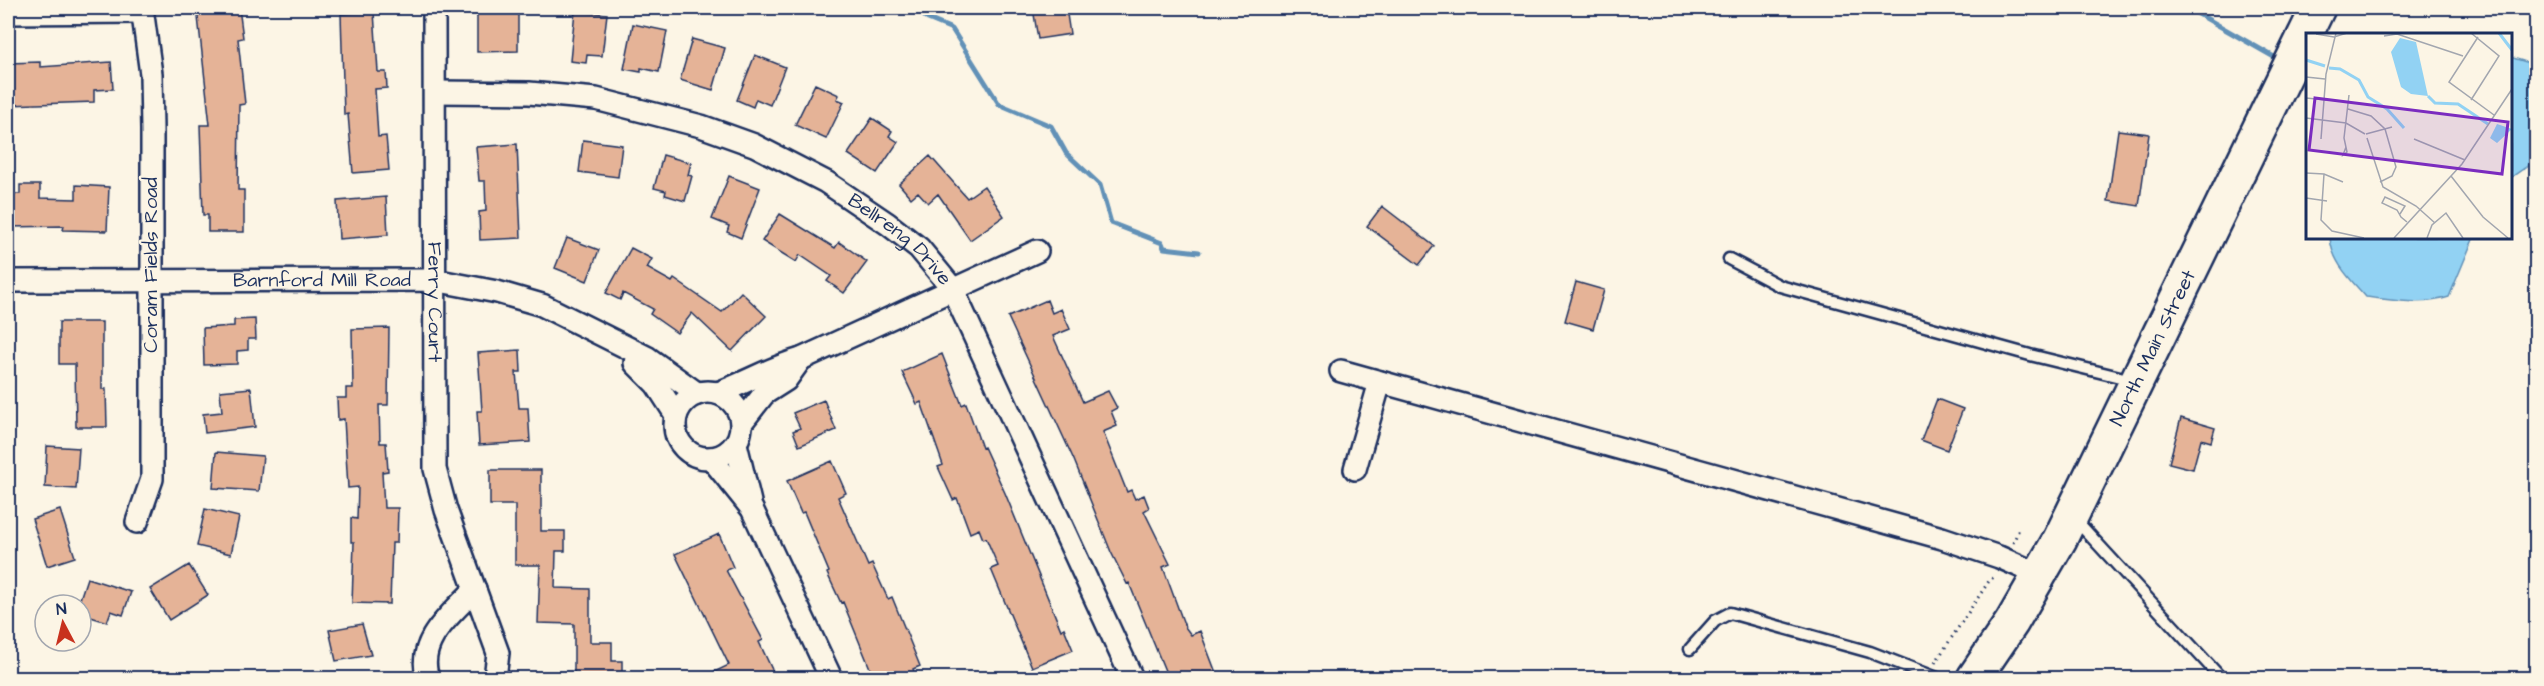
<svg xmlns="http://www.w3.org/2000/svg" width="2544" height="686" font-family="'Architects Daughter',sans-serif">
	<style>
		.water { fill: #92d2f3; stroke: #6291b7; stroke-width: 1.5 }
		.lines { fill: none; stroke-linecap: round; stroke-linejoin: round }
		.stream { stroke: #6291b7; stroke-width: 5 }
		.building { fill: #e5b397; stroke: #1b2f5e; stroke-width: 1.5 }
		.service-casing { stroke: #1b2f5e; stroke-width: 15 }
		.minor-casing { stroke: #1b2f5e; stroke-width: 26 }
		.primary-casing { stroke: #1b2f5e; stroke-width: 38 }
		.path { stroke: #1b2f5e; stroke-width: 3; stroke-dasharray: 1.5 4.5; stroke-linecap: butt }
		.service { stroke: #fcf5e5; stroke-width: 10 }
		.minor { stroke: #fcf5e5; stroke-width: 21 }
		.primary { stroke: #fcf5e5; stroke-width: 33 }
		.labels { text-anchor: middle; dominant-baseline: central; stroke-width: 4.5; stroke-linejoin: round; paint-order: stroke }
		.street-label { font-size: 20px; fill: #1b2f5e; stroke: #fcf5e5 }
		.inset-river { fill: none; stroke: #92d2f3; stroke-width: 3 }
		.inset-road { fill: none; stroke: #a2a6af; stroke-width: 1.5 }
		.view { fill: #7b2cbf; fill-opacity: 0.15; stroke: #7b2cbf; stroke-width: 3 }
		.inset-edge { fill: none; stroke: #1b2f5e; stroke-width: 3 }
	</style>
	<rect width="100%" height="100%" fill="#fcf5e5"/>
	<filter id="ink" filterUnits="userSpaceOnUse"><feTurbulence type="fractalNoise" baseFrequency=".0167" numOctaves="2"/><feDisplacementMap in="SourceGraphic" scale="12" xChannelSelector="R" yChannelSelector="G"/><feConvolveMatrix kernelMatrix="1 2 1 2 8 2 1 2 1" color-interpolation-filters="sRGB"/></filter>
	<g filter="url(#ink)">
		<path class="water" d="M2510,57L2536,65V160L2510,178Z
			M2330,237H2474L2449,297C2422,306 2394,300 2366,297C2351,280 2331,261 2330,237Z"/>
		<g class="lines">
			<path class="stream" d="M915,8L928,19L952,29L999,104L1051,126L1066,153L1100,185L1111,223L1162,243L1164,248L1199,252
				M2188,8L2281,61"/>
		</g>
		<path class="building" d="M197,8H239L243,38L238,39L245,104L239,105L238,190H244V232H208V215H203L200,125H210Z
			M1033,8H1066L1070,34L1038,39Z
			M575,11L607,14L602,56L587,55L586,63L570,61Z
			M374,12L378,72H386L387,88L375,89L378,137L386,136L389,170L353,173L348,114L344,115L341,14Z
			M477,14H518V51L477,52Z
			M633,24L667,31L659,72L641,68V72L624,69Z
			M692,39L725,48L713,90L680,80Z
			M755,55L785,67L770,105L756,99L753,107L737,100Z
			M40,62V67L111,62L113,89L94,90V102L8,105V63Z
			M815,84L839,95L837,99L844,102L826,139L795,125Z
			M872,118L892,131L889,136L898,142L877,173L848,154Z
			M2118,130L2149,134L2139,206L2108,201Z
			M583,140L622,145L618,177L579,172Z
			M517,144L521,238L480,240L479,212L486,211L485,181H479L476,147Z
			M663,155L691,163L688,175L692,176L685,201L665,195L666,191L654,188Z
			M930,156L967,198L984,186L1004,216L970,240L938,194L928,203L918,192L911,198L899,184Z
			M729,176L760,188L741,238L727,232L729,226L712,219Z
			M20,185H40V198L76,199V185L109,187L107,231L63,230L64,226L8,227V194H20Z
			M386,197L388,235L339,239L337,201Z
			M1382,206L1434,246L1419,265L1367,226Z
			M780,214L835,248L839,242L867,262L844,293L827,281L831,276L800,255L796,262L762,241Z
			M567,238L599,250L587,281L555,268Z
			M631,248L652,259L647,268L672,282L674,279L722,312L741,292L766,316L732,351L692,313L677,333L650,314L653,309L623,293L620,300L606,293Z
			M1576,282L1604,290L1593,329L1565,321Z
			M1047,300L1052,313L1061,309L1070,329L1053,336L1083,402L1108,391L1117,408L1111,411L1117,426L1103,432L1127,492L1131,490L1135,499L1144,495L1149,508L1144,511L1170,564L1163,567L1185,627L1191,635L1200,631L1218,678H1168L1129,583L1127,584L1111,552L1074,460L1008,317Z
			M255,319L256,339H248V350L237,351V364L204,365L203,328L234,326V320Z
			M59,322H102V389H106L107,427H76L75,364H59Z
			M389,328L388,405H379L380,443H386L388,471L382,472L384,508H398L397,543H392L390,604L352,603L354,542H351V518L357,519L358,487L348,488L344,419L338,420L337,398H346V388H353L352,329Z
			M520,350L521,372H516L519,408H528L530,442L479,445L477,411H482L478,353Z
			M942,354L962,405L966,403L982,448L984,447L1005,493L1061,630L1064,628L1073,650L1032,667L991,569L998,566L986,538L983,539L979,529L970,533L957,498L953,500L938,467L943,465L921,402L917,404L902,372Z
			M251,388L255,427L205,433L203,414L222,412L220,391Z
			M1937,399L1963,409L1947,450L1921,440Z
			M824,400L836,430L799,446L793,431L800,428L793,413Z
			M2181,418L2215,428L2211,442L2201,439L2193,469L2169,463Z
			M47,446L79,448L76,489L45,487Z
			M216,452L263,456L259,491L213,488Z
			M832,461L846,493L838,497L868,566L872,564L888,599L892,597L920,666L913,669L916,678H874L843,602L841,603L827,573L829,572L804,512L801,513L787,481Z
			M490,470H541V531H565V551H556L555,588L590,589V642H612V661H622V678H574V624L538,623L540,565H515V505H490Z
			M205,509L239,517L231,554L197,546Z
			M60,510L75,557L47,566L32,519Z
			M719,534L733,567L726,570L763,640L759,642L776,678H702L729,665L675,554Z
			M189,565L208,595L169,620L150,589Z
			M87,578L131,592L123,615L111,611L107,622L81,614V605H78Z
			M362,624L371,655L336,661L329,630Z"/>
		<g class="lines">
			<g class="service-casing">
				<path id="service" d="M1729,259L1780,286L2030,355L2132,380
					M2074,518L2221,678
					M1690,649L1715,621L1730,613L1870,652L1937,678"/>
			</g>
			<g class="minor-casing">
				<g id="minor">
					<path id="s1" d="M434,8L435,469L446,510L498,653L495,678"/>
					<path d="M8,13L142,12"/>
					<path id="s2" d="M435,92L529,93L596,99L701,126L754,145L826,182L888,224L919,248L952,288L1132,678"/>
					<path id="s3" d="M8,281L434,280L497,292L542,305L648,358L698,394"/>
					<path d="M635,363L656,384L676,415"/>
					<path d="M1341,371L1942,538L1999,557L2040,575"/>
					<circle cx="708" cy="425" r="33"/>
					<path d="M718,393C747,382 772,367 801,359L1037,251"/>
					<path d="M742,422L764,394L786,380L801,359"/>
					<path d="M736,444L750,502"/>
					<path d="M711,458L752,509L831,678"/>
					<path d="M1355,469L1380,382"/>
					<path d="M137,522L152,479V130L151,74L142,8"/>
					<path d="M428,678C415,641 452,614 475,589"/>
				</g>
			</g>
			<g class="primary-casing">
				<g id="primary">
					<path id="s4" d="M1974,678L2012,622L2060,539L2318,8"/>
				</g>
			</g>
			<path class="path" d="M2013,543L2019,529
				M1935,663L1989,581L1996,575"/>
			<use href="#service" class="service"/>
			<use href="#minor" class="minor"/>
			<use href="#primary" class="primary"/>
		</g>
	</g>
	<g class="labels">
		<g class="street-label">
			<text stroke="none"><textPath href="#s2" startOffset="501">Bellreng Drive</textPath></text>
			<text transform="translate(151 265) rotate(-90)">Coram Fields Road</text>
			<text stroke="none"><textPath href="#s3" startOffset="314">Barnford Mill Road</textPath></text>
			<text stroke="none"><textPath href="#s1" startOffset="294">Ferry Court</textPath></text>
			<text stroke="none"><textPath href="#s4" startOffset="376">North Main Street</textPath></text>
		</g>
	</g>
	<g transform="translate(2306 33)">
		<rect width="206" height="206" fill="#fcf5e5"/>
		<path d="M94,5L110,9L122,63L105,61L95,54L85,19ZM191,91L206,96L191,110L184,105Z" fill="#92d2f3"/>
		<path class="inset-river" d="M193,0L206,17M0,27L19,33M23,35L34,36L53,47L62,64L81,76L98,95M122,63L129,70L152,71L182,91"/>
		<path class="inset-road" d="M10,1L28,4L41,0M78,3L91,1L157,23M172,4L143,49L188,82M0,44L19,46M0,65L20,67M165,67L193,23L165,0M42,76L65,83L79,96L90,134L86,143L74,149M0,85L40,90L59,101M60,101L86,94M61,105L77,154L110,173L129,190M15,106L20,41L30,0M108,106L159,127M40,114L37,122L41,119L38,105L43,62M0,140L18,141L37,149M18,141L15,187L26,198L58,205M145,143L177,184L202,205M0,165L21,168M94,181L99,173L79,164L76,170L91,177L95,184L101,189M88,205L156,131L206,56M121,205L126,192L140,180L157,205"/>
		<path class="view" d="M9,65L202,89L196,141L3,117Z"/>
		<rect width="206" height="206" class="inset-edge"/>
	</g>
	<rect width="2544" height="686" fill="none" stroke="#fcf5e5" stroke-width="30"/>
	<rect x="15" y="15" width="2514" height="656" fill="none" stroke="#1b2f5e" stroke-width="2" filter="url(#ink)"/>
	<g transform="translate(63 623) rotate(353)"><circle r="28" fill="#fcf5e5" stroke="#a2a6af" stroke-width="1.5"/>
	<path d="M0-4.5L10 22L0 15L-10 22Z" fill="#c8321e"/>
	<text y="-9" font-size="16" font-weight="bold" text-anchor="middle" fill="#1b2f5e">N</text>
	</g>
</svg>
